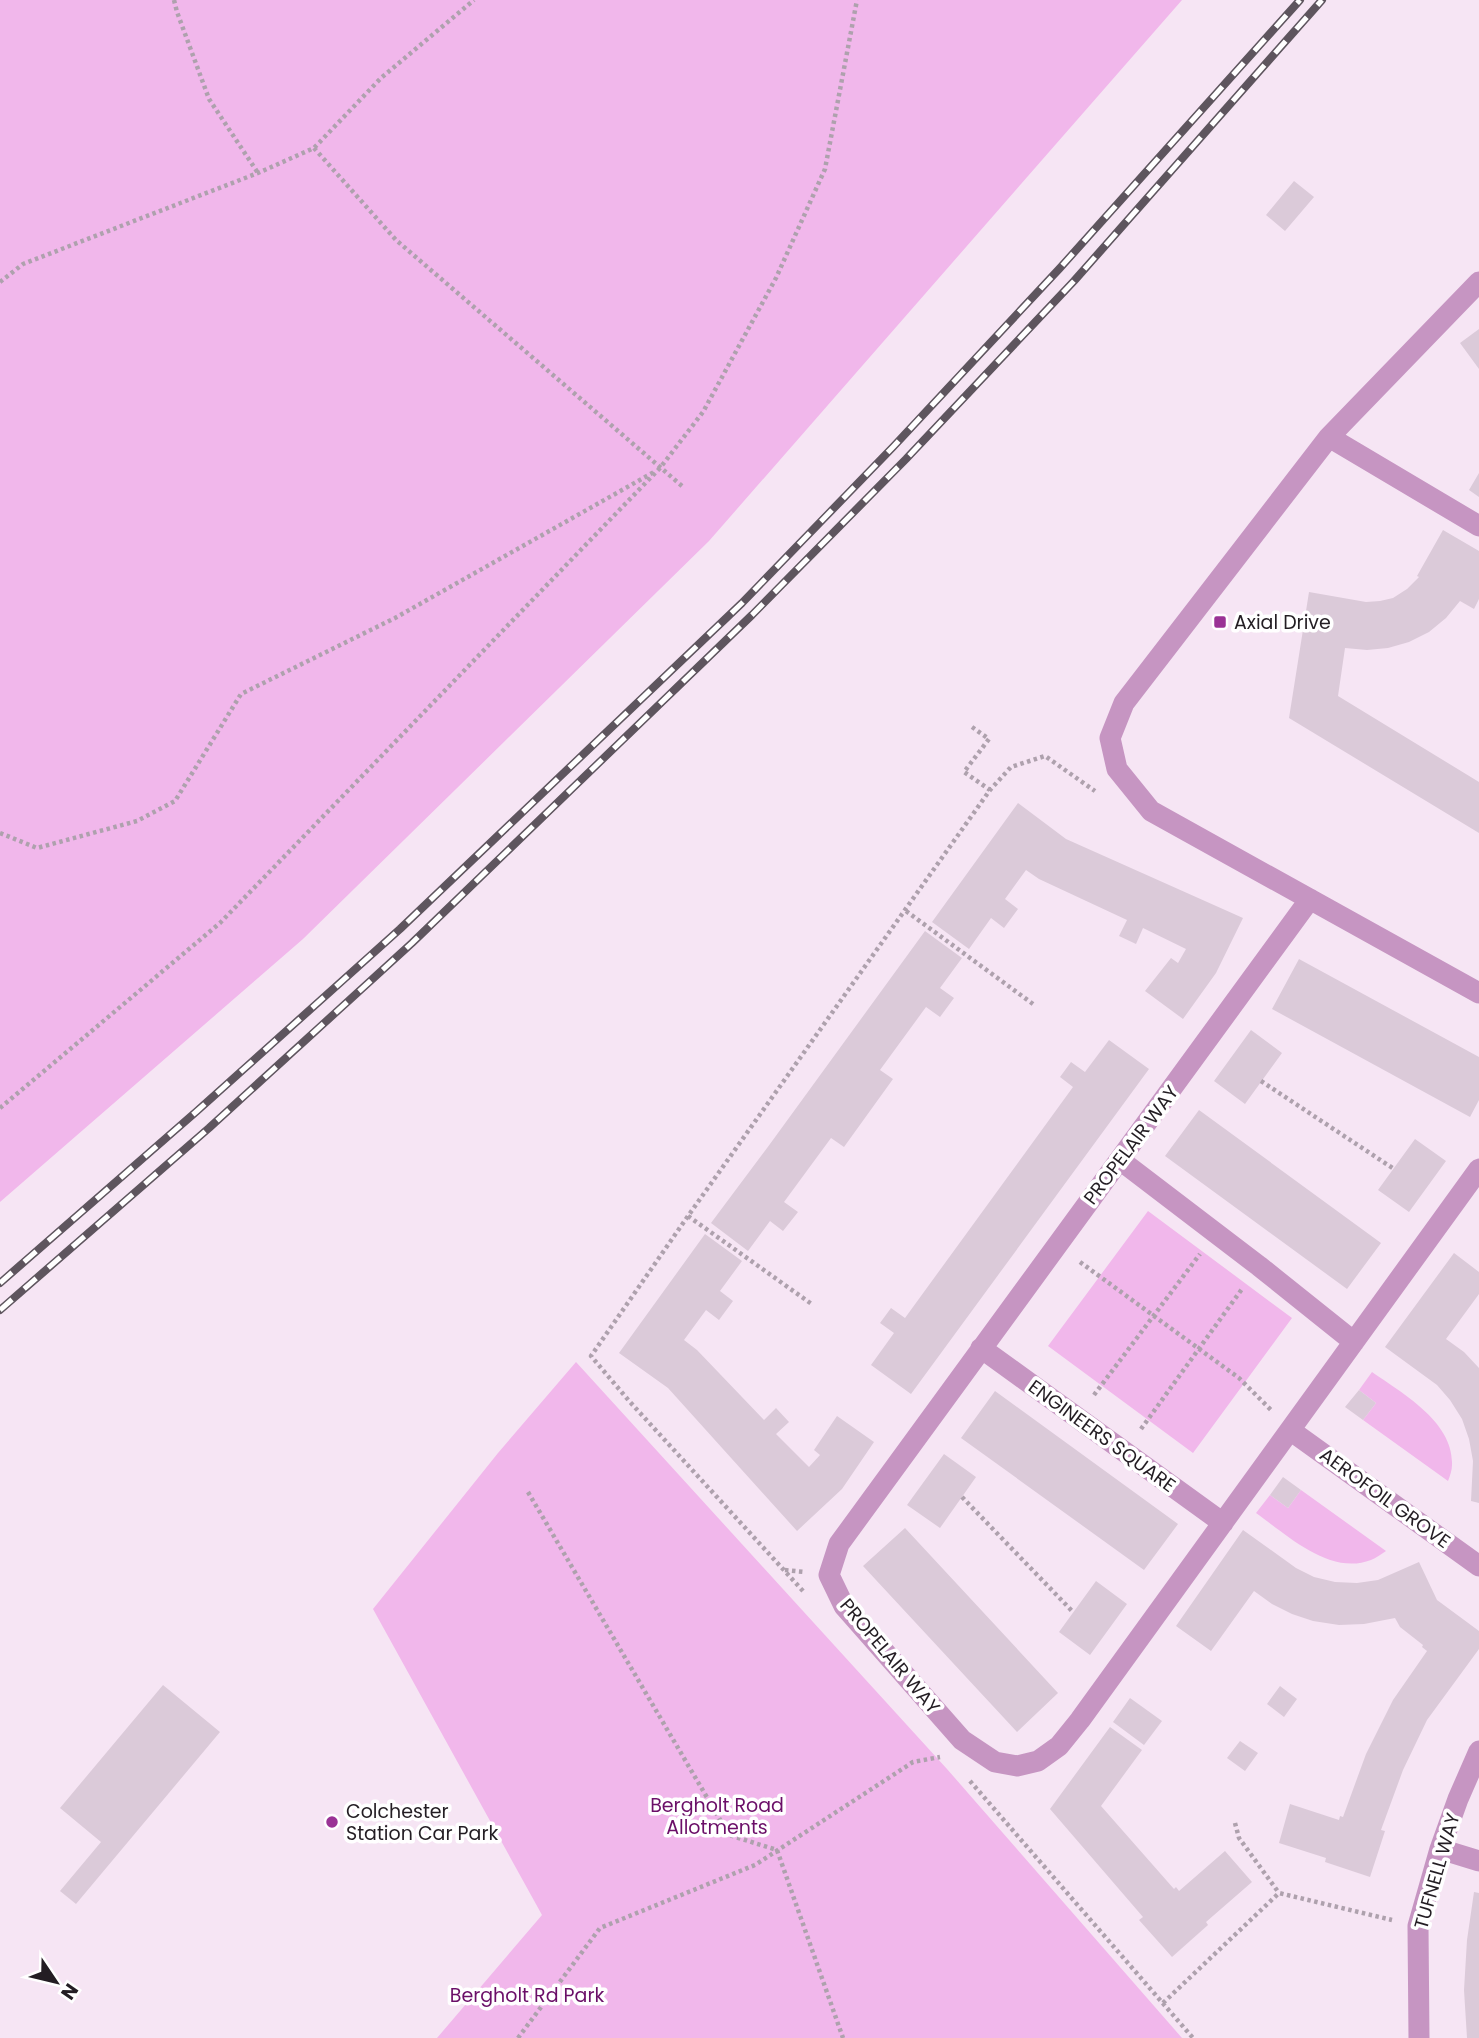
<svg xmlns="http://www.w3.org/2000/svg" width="1479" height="2038" font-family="Poppins,sans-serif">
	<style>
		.green { fill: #f1b7eb }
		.building { fill: #dbcad9 }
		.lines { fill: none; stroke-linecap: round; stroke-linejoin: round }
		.path { stroke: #aea1ad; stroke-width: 4.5; stroke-dasharray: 3.5 3.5; stroke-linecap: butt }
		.minor { stroke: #c695c2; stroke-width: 21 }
		.rail-casing { stroke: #5e555e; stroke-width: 8 }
		.rail { stroke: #fff; stroke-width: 5; stroke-dasharray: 16; stroke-linecap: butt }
		.poi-dot { fill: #9a3295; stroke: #fff; stroke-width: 2.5 }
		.labels { text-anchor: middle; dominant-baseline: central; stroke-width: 7; stroke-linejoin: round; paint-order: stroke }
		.poi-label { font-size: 19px; fill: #231d23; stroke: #fff; text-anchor: start }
		.street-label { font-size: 19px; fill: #231d23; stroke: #fff }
		.park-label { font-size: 19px; fill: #6b0f68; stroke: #fff }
	</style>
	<rect width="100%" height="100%" fill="#f6e5f4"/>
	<path class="green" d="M0,0H1182L709,541L303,939L0,1202Z
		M1148,1211L1292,1318L1193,1453L1048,1346Z
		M576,1362L947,1769L1182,2038H437L542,1915L373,1609L498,1453Z
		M1372,1372C1402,1393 1454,1422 1452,1465C1452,1470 1450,1476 1448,1481L1363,1420L1376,1403L1359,1390Z
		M1301,1490L1386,1551C1381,1554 1376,1558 1371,1560C1330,1576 1287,1535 1256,1513L1270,1495L1288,1508Z"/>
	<path class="building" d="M1294,181L1314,197L1285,231L1266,215Z
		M1479,329V369L1460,343Z
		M1479,473V497L1469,490Z
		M1443,530L1479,551V599L1474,609L1460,601L1446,618L1429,632L1409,642L1388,648L1367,650L1345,648L1338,696L1479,782V833L1289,718L1309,592L1366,602L1380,601L1393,598L1407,589L1419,577L1417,576Z
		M1018,803L1066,839L1243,918L1216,973L1183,1019L1145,991L1171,958L1178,963L1186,949L1143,928L1136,944L1119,936L1127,920L1039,879L1026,870L1005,899L1018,909L1004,928L991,918L969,949L932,922Z
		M925,931L962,958L940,988L954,998L940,1017L926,1007L880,1070L893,1079L844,1147L831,1138L784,1202L798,1212L783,1231L770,1221L748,1251L711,1223L770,1144Z
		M1299,959L1479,1057V1100L1470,1117L1272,1009Z
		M1251,1030L1282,1053L1245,1104L1214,1081Z
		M1109,1040L1149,1069L911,1394L871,1365L894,1333L880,1323L891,1308L905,1318L1073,1087L1060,1077L1071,1062L1085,1072Z
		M1199,1110L1381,1243L1347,1289L1165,1156Z
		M1415,1139L1446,1161L1409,1212L1378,1190Z
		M705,1234L742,1261L720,1291L733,1301L719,1320L706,1310L684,1340L697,1350L764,1420L776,1408L789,1422L776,1434L809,1467L820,1455L814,1450L837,1416L874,1442L842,1489L797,1531L668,1388L619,1353Z
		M1454,1253L1479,1272V1294L1446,1339L1464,1352L1479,1368V1503L1471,1501L1473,1461L1469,1439L1462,1419L1450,1400L1437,1385L1385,1347Z
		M1359,1390L1376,1403L1363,1420L1345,1407Z
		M995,1391L1178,1524L1144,1570L961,1438Z
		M944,1454L976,1477L940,1528L907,1505Z
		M1283,1477L1301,1490L1288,1508L1270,1495Z
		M905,1528L1058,1693L1017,1732L863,1566Z
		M1243,1530L1296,1568L1314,1577L1335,1582L1357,1583L1378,1580L1419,1562L1437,1600L1479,1631V1649L1427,1720L1403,1770L1381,1830L1385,1831L1370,1877L1325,1862L1326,1858L1279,1843L1290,1804L1339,1820L1340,1816L1343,1817L1366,1754L1393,1700L1427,1651L1422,1647L1423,1645L1400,1627L1395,1618L1364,1624L1339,1625L1313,1621L1292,1614L1272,1604L1254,1591L1211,1651L1176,1626Z
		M1096,1581L1127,1604L1090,1655L1059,1632Z
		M163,1685L220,1732L76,1904L60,1891L101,1842L60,1808Z
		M1280,1686L1297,1699L1284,1717L1267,1704Z
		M1130,1698L1162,1721L1144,1745L1113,1722Z
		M1110,1727L1142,1750L1101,1806L1174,1889L1176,1887L1179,1891L1225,1851L1252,1882L1206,1922L1208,1925L1172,1957L1139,1920L1143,1917L1050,1809Z
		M1240,1741L1258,1753L1245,1771L1227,1758Z
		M1474,1892L1479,1893V2038H1467L1464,1990L1467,1940Z"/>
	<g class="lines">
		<path class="path" d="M174,0L177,12L209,99L258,173
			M314,148L396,240L682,486
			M0,282L23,264L258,173L314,148L381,78L474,0
			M972,727L989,739L964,772L990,790
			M0,833L37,848L137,821L175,801L241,694L395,618L654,472
			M906,911L1033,1004
			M1261,1081L1394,1169
			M0,1108L220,923L660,468L703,412L776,278L825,169L857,0
			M688,1216L813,1305
			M1080,1262L1239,1378L1272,1411
			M1094,1395L1200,1254
			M1141,1429L1242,1289
			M528,1492L729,1835L777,1850L843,2038
			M962,1497L1073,1612
			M785,1570L804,1572
			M803,1591L630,1402L591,1356L688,1216L990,790L1011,767L1045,756L1095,791
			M970,1781L1193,2038
			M1235,1823L1239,1838L1279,1893
			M1163,2003L1279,1893L1392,1920
			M518,2038L600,1928L755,1865L913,1762L940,1757"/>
		<path class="minor" d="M1479,282L1329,437L1124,703L1110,738L1117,769L1151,811L1479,993
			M1329,437L1479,526
			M1310,899L839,1544L829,1575L844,1606L962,1740L995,1762L1017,1766L1038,1761L1059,1746L1080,1720L1479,1169
			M1120,1160L1259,1266L1354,1342
			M981,1348L1223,1523
			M1290,1430L1479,1566
			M1440,1849L1479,1861
			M1419,2038L1418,1926L1440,1849L1458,1799L1479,1751"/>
		<g class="rail-casing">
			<path id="rail" d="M0,1283L197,1111L400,929L742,603L893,447L1060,268L1300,0
				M0,1310L209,1128L412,943L752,615L906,459L1074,281L1322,0"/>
		</g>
		<use href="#rail" class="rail"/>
	</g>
	<g class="poi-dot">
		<rect x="1213" y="615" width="14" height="14" rx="3.5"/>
		<circle cx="332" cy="1822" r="7"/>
	</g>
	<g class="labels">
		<g class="poi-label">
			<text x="1234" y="622">Axial Drive</text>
			<text x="346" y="1811">Colchester<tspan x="346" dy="22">Station Car Park</tspan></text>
		</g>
		<g class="street-label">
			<text transform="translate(1131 1145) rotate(-53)">PROPELAIR WAY</text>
			<text transform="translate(1102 1436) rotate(36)">ENGINEERS SQUARE</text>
			<text transform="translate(1385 1498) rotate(36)">AEROFOIL GROVE</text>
			<text transform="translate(890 1656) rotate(50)">PROPELAIR WAY</text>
			<text transform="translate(1437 1871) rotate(-74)">TUFNELL WAY</text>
		</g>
		<g class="park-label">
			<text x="717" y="1805">Bergholt Road<tspan x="717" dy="22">Allotments</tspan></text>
			<text x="527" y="1995">Bergholt Rd Park</text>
		</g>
	</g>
	<g transform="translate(56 1982) rotate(125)" stroke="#ffffff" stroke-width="5" paint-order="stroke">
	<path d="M0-5L12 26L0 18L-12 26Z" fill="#231d23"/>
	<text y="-10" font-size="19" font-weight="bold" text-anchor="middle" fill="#231d23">N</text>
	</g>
</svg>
